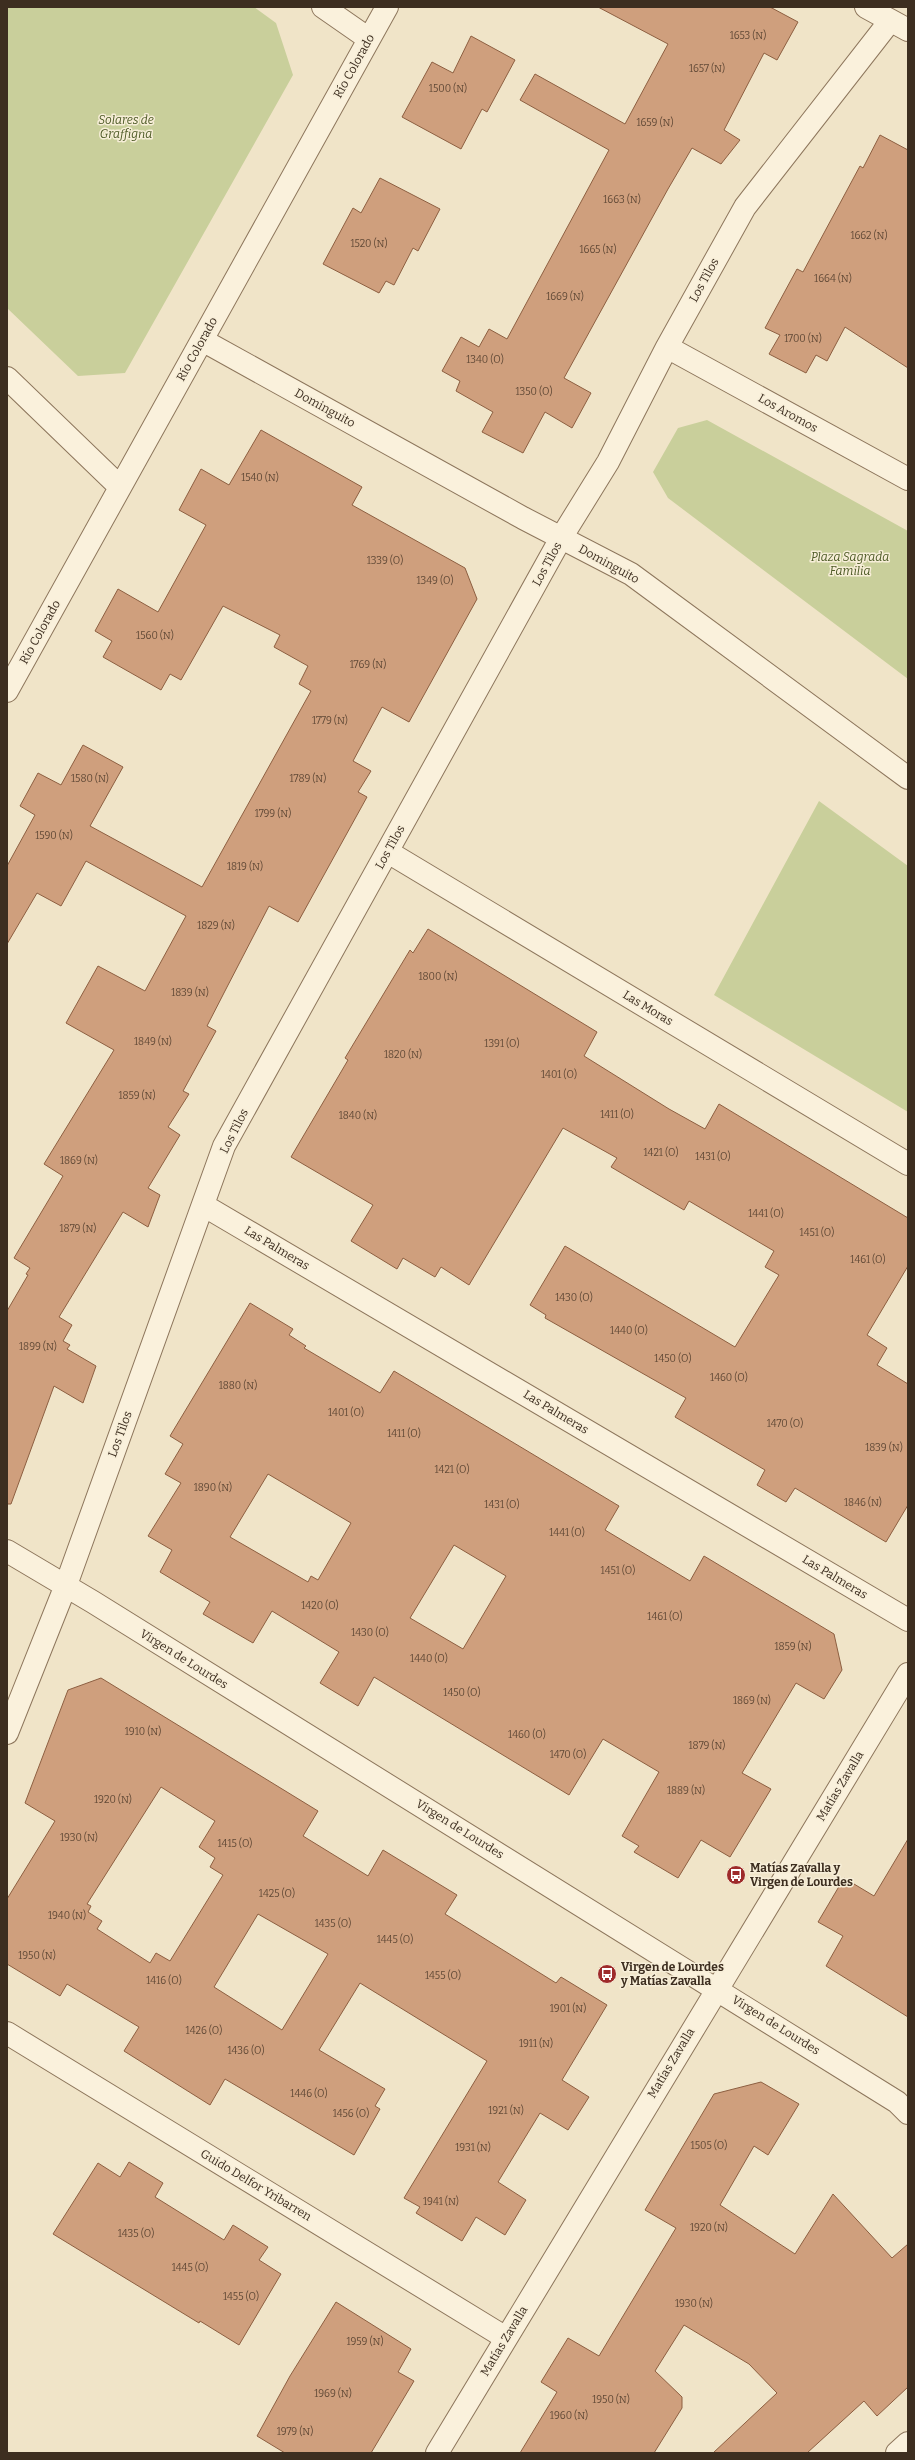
<svg xmlns="http://www.w3.org/2000/svg" width="915" height="2460" font-family="Bitter,serif">
	<style>
		.green { fill: #c9cf9b }
		.building { fill: #cf9f7d; stroke: #8d5f41; fill-rule: evenodd }
		.lines { fill: none; stroke-linecap: round; stroke-linejoin: round }
		.minor-casing { stroke: #8d765c; stroke-width: 24 }
		.minor { stroke: #faf1dc; stroke-width: 22 }
		.labels { text-anchor: middle; dominant-baseline: central; stroke-width: 3; stroke-linejoin: round; paint-order: stroke }
		.number-label { font-size: 10px; fill: #624a37 }
		.street-label { font-size: 12px; fill: #3d2e20; stroke: #f7eed8 }
		.park-label { font-size: 12px; font-style: italic; fill: #4d5a26; stroke: #f7eed8 }
		.poi-label { font-size: 12px; font-weight: bold; fill: #3d2e20; stroke: #f7eed8; text-anchor: start }
	</style>
	<rect width="100%" height="100%" fill="#f0e4c8"/>
	<path class="green" d="M7,7H254L276,23L293,75L125,373L78,376L7,308Z
		M707,420L908,531V679L668,498L653,472L678,428Z
		M819,801L908,866V1112L714,995Z"/>
	<path class="building" d="M598,7H770L798,22L777,60L764,53L724,130L740,140L721,164L692,148L668,189L564,378L591,393L572,428L545,412L523,453L482,432L493,412L456,391L460,381L442,371L461,337L479,347L489,329L507,339L609,150L520,100L535,74L625,124L668,44Z
		M471,36L515,60L487,112L482,109L461,149L402,117L432,62L453,73Z
		M880,135L908,150V368L845,327L827,361L816,355L806,373L769,354L780,335L765,328L797,269L803,272L860,166L863,168Z
		M380,178L440,209L418,251L413,248L394,285L386,281L379,293L323,264L353,208L361,213Z
		M261,430L362,487L352,505L465,568L477,599L409,722L382,707L353,761L371,771L358,792L367,797L298,922L269,906L226,989L207,1026L216,1031L183,1091L189,1094L168,1127L180,1135L148,1188L160,1195L148,1227L123,1212L59,1317L72,1325L63,1341L70,1345L67,1349L96,1366L83,1403L54,1386L11,1504H7V1311L28,1275L26,1274L30,1268L14,1258L63,1176L44,1164L114,1050L66,1023L98,966L145,991L186,916L86,861L61,906L37,893L7,944V866L35,815L20,806L38,773L61,785L83,745L123,767L90,826L202,887L311,691L299,684L308,666L274,647L280,635L223,606L181,680L170,674L161,690L103,657L112,641L95,631L118,589L158,612L206,525L179,510L201,469L229,485Z
		M428,929L597,1032L584,1056L669,1109L705,1129L719,1104L908,1218V1266L867,1335L887,1348L877,1365L908,1384V1505L886,1542L795,1488L786,1502L757,1485L765,1470L675,1417L686,1398L545,1318L546,1315L530,1305L565,1246L735,1347L779,1275L765,1267L774,1251L689,1201L684,1210L611,1167L617,1158L563,1128L469,1285L441,1267L435,1277L403,1258L397,1269L351,1241L373,1205L291,1157L348,1060L345,1058L410,950L413,953Z
		M250,1303L293,1329L289,1335L306,1346L304,1348L380,1393L394,1371L619,1506L605,1530L690,1581L704,1556L834,1634L842,1670L824,1699L796,1683L742,1773L771,1789L730,1857L701,1840L678,1878L634,1852L639,1846L622,1836L659,1772L603,1739L569,1795L374,1677L358,1706L320,1683L339,1652L272,1611L253,1643L203,1614L210,1602L160,1572L172,1550L148,1536L181,1483L165,1474L183,1444L170,1436ZM268,1474L351,1523L318,1580L311,1576L308,1582L230,1537ZM454,1545L506,1576L463,1649L410,1618Z
		M101,1678L318,1811L303,1836L368,1876L383,1850L457,1895L445,1914L556,1983L561,1977L607,2005L562,2080L589,2097L568,2130L540,2113L498,2182L526,2200L505,2235L476,2217L462,2241L416,2213L420,2207L404,2198L487,2061L360,1983L319,2050L385,2089L375,2106L380,2109L354,2155L225,2079L210,2105L124,2051L139,2027L67,1984L60,1996L7,1964V1899L55,1821L25,1803L68,1690ZM161,1787L215,1821L199,1847L215,1858L210,1867L223,1875L170,1961L156,1953L150,1963L97,1929L102,1921L88,1912L91,1906L87,1904ZM258,1914L328,1954L282,2030L214,1987Z
		M908,1839V2017L826,1966L843,1936L818,1922L844,1878L874,1896Z
		M761,2082L799,2104L768,2155L754,2146L720,2205L795,2254L833,2194L892,2258L908,2244V2387L877,2416L864,2401L807,2453H713L777,2393L749,2364L684,2325L655,2371L682,2397V2408L654,2453H520L557,2392L541,2382L568,2338L599,2356L676,2228L645,2210L714,2094Z
		M129,2162L163,2183L155,2197L224,2240L233,2225L268,2247L259,2260L281,2274L239,2345L200,2321L199,2323L53,2234L98,2163L120,2177Z
		M336,2302L411,2349L398,2372L414,2381L371,2453H285L257,2436L290,2376Z"/>
	<g class="lines">
		<g class="minor-casing">
			<path id="minor" d="M323,7L369,39
				M866,7L908,30
				M202,340L523,518L631,574L908,778
				M667,347L908,479
				M7,378L120,487
				M7,691L387,7
				M388,852L908,1164
				M203,1205L908,1620
				M7,1551L93,1602L897,2102L908,2113
				M7,1733L66,1585L224,1146L561,538L608,462L667,347L745,207L890,21
				M7,2033L506,2338
				M437,2453L908,1674
				M897,2453L908,2443"/>
		</g>
		<use href="#minor" class="minor"/>
	</g>
	<defs>
		<g id="bus-disc" transform="scale(1)"><circle r="9.5" fill="#9e2a2b" stroke="#f7eed8"/><path d="M-5-6H5V4H4V6H2V4H-2V6H-4V4H-5ZM-3.5-4V0h7V-4ZM-3.5 1.2v1.5H-2V1.2ZM2 1.2v1.5H3.5V1.2Z" fill="#fff"/></g>
	</defs>
	<g fill-rule="evenodd">
		<use href="#bus-disc" x="736" y="1875"/>
		<use href="#bus-disc" x="607" y="1974"/>
	</g>
	<g class="labels">
		<g class="number-label">
			<text x="748" y="36">1653 (N)</text>
			<text x="707" y="69">1657 (N)</text>
			<text x="448" y="89">1500 (N)</text>
			<text x="655" y="123">1659 (N)</text>
			<text x="622" y="200">1663 (N)</text>
			<text x="869" y="236">1662 (N)</text>
			<text x="369" y="244">1520 (N)</text>
			<text x="598" y="250">1665 (N)</text>
			<text x="833" y="279">1664 (N)</text>
			<text x="565" y="297">1669 (N)</text>
			<text x="803" y="339">1700 (N)</text>
			<text x="485" y="360">1340 (O)</text>
			<text x="534" y="392">1350 (O)</text>
			<text x="260" y="478">1540 (N)</text>
			<text x="385" y="561">1339 (O)</text>
			<text x="435" y="581">1349 (O)</text>
			<text x="155" y="636">1560 (N)</text>
			<text x="368" y="665">1769 (N)</text>
			<text x="330" y="721">1779 (N)</text>
			<text x="90" y="779">1580 (N)</text>
			<text x="308" y="779">1789 (N)</text>
			<text x="273" y="814">1799 (N)</text>
			<text x="54" y="836">1590 (N)</text>
			<text x="245" y="867">1819 (N)</text>
			<text x="216" y="926">1829 (N)</text>
			<text x="438" y="977">1800 (N)</text>
			<text x="190" y="993">1839 (N)</text>
			<text x="153" y="1042">1849 (N)</text>
			<text x="502" y="1044">1391 (O)</text>
			<text x="403" y="1055">1820 (N)</text>
			<text x="559" y="1075">1401 (O)</text>
			<text x="137" y="1096">1859 (N)</text>
			<text x="617" y="1115">1411 (O)</text>
			<text x="358" y="1116">1840 (N)</text>
			<text x="661" y="1153">1421 (O)</text>
			<text x="713" y="1157">1431 (O)</text>
			<text x="79" y="1161">1869 (N)</text>
			<text x="766" y="1214">1441 (O)</text>
			<text x="78" y="1229">1879 (N)</text>
			<text x="817" y="1233">1451 (O)</text>
			<text x="868" y="1260">1461 (O)</text>
			<text x="574" y="1298">1430 (O)</text>
			<text x="629" y="1331">1440 (O)</text>
			<text x="38" y="1347">1899 (N)</text>
			<text x="673" y="1359">1450 (O)</text>
			<text x="729" y="1378">1460 (O)</text>
			<text x="238" y="1386">1880 (N)</text>
			<text x="346" y="1413">1401 (O)</text>
			<text x="785" y="1424">1470 (O)</text>
			<text x="404" y="1434">1411 (O)</text>
			<text x="884" y="1448">1839 (N)</text>
			<text x="452" y="1470">1421 (O)</text>
			<text x="213" y="1488">1890 (N)</text>
			<text x="863" y="1503">1846 (N)</text>
			<text x="502" y="1505">1431 (O)</text>
			<text x="567" y="1533">1441 (O)</text>
			<text x="618" y="1571">1451 (O)</text>
			<text x="320" y="1606">1420 (O)</text>
			<text x="665" y="1617">1461 (O)</text>
			<text x="370" y="1633">1430 (O)</text>
			<text x="793" y="1647">1859 (N)</text>
			<text x="429" y="1659">1440 (O)</text>
			<text x="462" y="1693">1450 (O)</text>
			<text x="752" y="1701">1869 (N)</text>
			<text x="143" y="1732">1910 (N)</text>
			<text x="527" y="1735">1460 (O)</text>
			<text x="707" y="1746">1879 (N)</text>
			<text x="568" y="1755">1470 (O)</text>
			<text x="686" y="1791">1889 (N)</text>
			<text x="113" y="1800">1920 (N)</text>
			<text x="79" y="1838">1930 (N)</text>
			<text x="235" y="1844">1415 (O)</text>
			<text x="277" y="1894">1425 (O)</text>
			<text x="67" y="1916">1940 (N)</text>
			<text x="333" y="1924">1435 (O)</text>
			<text x="395" y="1940">1445 (O)</text>
			<text x="37" y="1956">1950 (N)</text>
			<text x="443" y="1976">1455 (O)</text>
			<text x="164" y="1981">1416 (O)</text>
			<text x="568" y="2009">1901 (N)</text>
			<text x="204" y="2031">1426 (O)</text>
			<text x="536" y="2044">1911 (N)</text>
			<text x="246" y="2051">1436 (O)</text>
			<text x="309" y="2094">1446 (O)</text>
			<text x="506" y="2111">1921 (N)</text>
			<text x="351" y="2114">1456 (O)</text>
			<text x="709" y="2146">1505 (O)</text>
			<text x="473" y="2148">1931 (N)</text>
			<text x="441" y="2202">1941 (N)</text>
			<text x="709" y="2228">1920 (N)</text>
			<text x="136" y="2234">1435 (O)</text>
			<text x="190" y="2268">1445 (O)</text>
			<text x="241" y="2297">1455 (O)</text>
			<text x="694" y="2304">1930 (N)</text>
			<text x="365" y="2342">1959 (N)</text>
			<text x="333" y="2394">1969 (N)</text>
			<text x="611" y="2400">1950 (N)</text>
			<text x="569" y="2416">1960 (N)</text>
			<text x="295" y="2432">1979 (N)</text>
		</g>
		<g class="street-label">
			<text transform="translate(354 66) rotate(-61)">Río Colorado</text>
			<text transform="translate(704 280) rotate(-61)">Los Tilos</text>
			<text transform="translate(197 349) rotate(-61)">Río Colorado</text>
			<text transform="translate(325 408) rotate(29)">Dominguito</text>
			<text transform="translate(788 413) rotate(29)">Los Aromos</text>
			<text transform="translate(547 564) rotate(-61)">Los Tilos</text>
			<text transform="translate(609 564) rotate(29)">Dominguito</text>
			<text transform="translate(40 632) rotate(-61)">Río Colorado</text>
			<text transform="translate(390 847) rotate(-61)">Los Tilos</text>
			<text transform="translate(648 1008) rotate(31)">Las Moras</text>
			<text transform="translate(234 1131) rotate(-63)">Los Tilos</text>
			<text transform="translate(277 1248) rotate(31)">Las Palmeras</text>
			<text transform="translate(556 1412) rotate(31)">Las Palmeras</text>
			<text transform="translate(120 1434) rotate(-70)">Los Tilos</text>
			<text transform="translate(835 1577) rotate(31)">Las Palmeras</text>
			<text transform="translate(184 1659) rotate(32)">Virgen de Lourdes</text>
			<text transform="translate(840 1786) rotate(-59)">Matías Zavalla</text>
			<text transform="translate(460 1829) rotate(32)">Virgen de Lourdes</text>
			<text transform="translate(776 2025) rotate(32)">Virgen de Lourdes</text>
			<text transform="translate(671 2063) rotate(-59)">Matías Zavalla</text>
			<text transform="translate(256 2185) rotate(31)">Guido Delfor Yribarren</text>
			<text transform="translate(504 2341) rotate(-59)">Matías Zavalla</text>
		</g>
		<g class="park-label">
			<text x="126" y="120">Solares de<tspan x="126" dy="14">Graffigna</tspan></text>
			<text x="850" y="557">Plaza Sagrada<tspan x="850" dy="14">Familia</tspan></text>
		</g>
		<g class="poi-label">
			<text x="750" y="1868">Matías Zavalla y<tspan x="750" dy="14">Virgen de Lourdes</tspan></text>
			<text x="621" y="1967">Virgen de Lourdes<tspan x="621" dy="14">y Matías Zavalla</tspan></text>
		</g>
	</g>
	<rect width="915" height="2460" fill="none" stroke="#3d2e20" stroke-width="16"/>
</svg>
